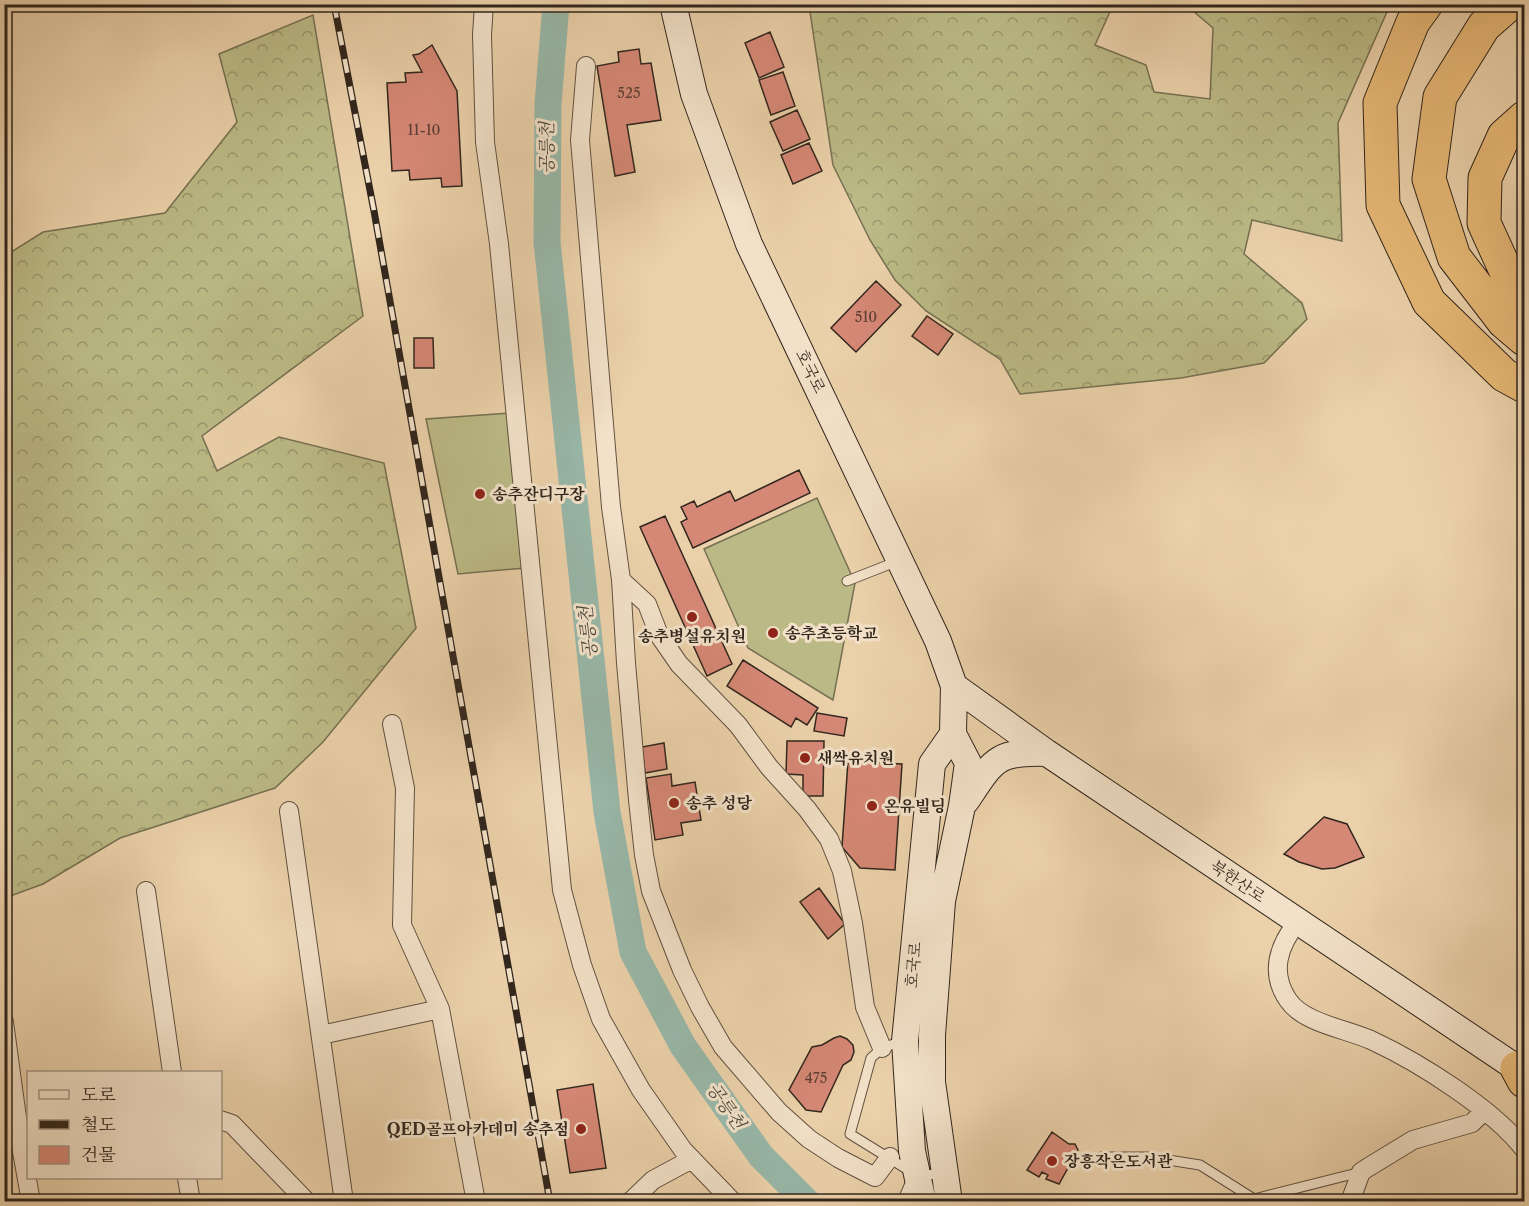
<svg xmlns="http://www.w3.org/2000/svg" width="1529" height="1206" font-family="'Libre Caslon Text','Noto Serif KR',serif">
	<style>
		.forest { fill: url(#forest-crowns); stroke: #767052; stroke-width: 1.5 }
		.pitch { fill: #bbba86; stroke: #767052; stroke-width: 1.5 }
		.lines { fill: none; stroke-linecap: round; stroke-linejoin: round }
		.stream { stroke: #6f7d70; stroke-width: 4.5 }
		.river { stroke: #98b7a8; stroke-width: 27 }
		.building { fill: #d68876; stroke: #31261d; stroke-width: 1.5 }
		.lane-casing { stroke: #605140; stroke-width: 11 }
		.street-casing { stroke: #605140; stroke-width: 20 }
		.secondary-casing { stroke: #31261d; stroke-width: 28 }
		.highway-casing { stroke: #31261d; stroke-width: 35 }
		.lane { stroke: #f2e1c8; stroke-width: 9 }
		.street { stroke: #f2e1c8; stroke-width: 18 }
		.secondary { stroke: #f2e1c8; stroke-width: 26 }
		.highway { stroke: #e6b875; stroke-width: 33 }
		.rail-casing { stroke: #31261d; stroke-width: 7 }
		.rail { stroke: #f2e1c8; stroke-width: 4.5; stroke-dasharray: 14; stroke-linecap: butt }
		.poi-dot { fill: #8f2418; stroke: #f2e1c8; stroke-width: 2 }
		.labels { text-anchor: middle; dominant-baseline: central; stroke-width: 6; stroke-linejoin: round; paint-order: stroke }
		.number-label { font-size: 14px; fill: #5a3e33 }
		.street-label { font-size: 16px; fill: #31261d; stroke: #f2e1c8 }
		.poi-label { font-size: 16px; font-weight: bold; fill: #31261d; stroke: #f2e1c8; text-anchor: start }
		.water-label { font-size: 18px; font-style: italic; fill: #4b4a40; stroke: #f2e1c8 }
	</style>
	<defs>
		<pattern id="forest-crowns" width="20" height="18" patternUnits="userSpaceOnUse" patternTransform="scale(1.5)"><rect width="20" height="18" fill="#bbba86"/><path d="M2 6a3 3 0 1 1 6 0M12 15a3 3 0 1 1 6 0" fill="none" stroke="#99976d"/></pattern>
	</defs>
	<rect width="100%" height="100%" fill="#ebd1aa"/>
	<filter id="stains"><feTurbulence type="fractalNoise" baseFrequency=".00333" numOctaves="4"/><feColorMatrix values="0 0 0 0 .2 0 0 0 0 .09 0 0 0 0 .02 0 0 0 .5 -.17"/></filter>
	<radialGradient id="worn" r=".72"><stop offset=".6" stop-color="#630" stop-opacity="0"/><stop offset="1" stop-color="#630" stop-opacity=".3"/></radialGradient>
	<path class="forest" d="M809,5H1113L1095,45L1146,65L1154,92L1210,99L1213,28L1186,5H1390L1338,123L1342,241L1252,220L1244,254L1302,303L1307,319L1264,363L1181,378L1020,394L1000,359L926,311L895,280L870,240L833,165Z
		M313,15L363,316L202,436L217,471L279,437L384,463L416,628L323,742L275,788L120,838L43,884L5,898V256L43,232L165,213L237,122L219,54Z"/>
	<path class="pitch" d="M510,413L525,568L458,574L426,419Z
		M817,498L855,583L833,700L748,648L704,549Z"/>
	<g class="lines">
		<path class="stream" d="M546,4L555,15"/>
		<path class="river" d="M556,4L548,104L547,242L607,812L633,952L683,1046L761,1156L807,1202"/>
	</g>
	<path class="building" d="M363,4H435L436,5L363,7Z
		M770,32L784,67L759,78L745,43Z
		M432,45L457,91L462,186L442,187L441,178L410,180L409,170L392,171L387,83L406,82L405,73L422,72L413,55L419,54Z
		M639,49L641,64L651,63L661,120L627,125L635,172L615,176L597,66L619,62L618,52Z
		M783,72L795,106L771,115L759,80Z
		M797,110L810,139L783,151L770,122Z
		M809,143L822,171L793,184L781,155Z
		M876,281L901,305L856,352L831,328Z
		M927,316L953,334L938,355L912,336Z
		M414,338H433L434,368H414Z
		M799,470L810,493L693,548L681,522L687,519L681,507L694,501L697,507L730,491L735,501Z
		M665,516L732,664L707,676L640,527Z
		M743,660L818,708L807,725L796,718L791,727L727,686Z
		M817,713L847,718L844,736L814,731Z
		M787,741H824L823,796H803V775L786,774Z
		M664,743L667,769L645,773L642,747Z
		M848,761L902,764L895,870L860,868L842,847Z
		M671,774L672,786L695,782L701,820L681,823L683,835L655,840L646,778Z
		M1324,817L1347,824L1364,857L1335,868L1322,869L1299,862L1284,854Z
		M819,888L845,924L828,939L800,902Z
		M840,1036L847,1039L853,1045L854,1052L851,1060L843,1065L821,1112L806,1110L789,1090L812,1047L822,1045L834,1038Z
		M593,1084L606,1168L570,1173L557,1090Z
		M1052,1132L1069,1144H1075L1078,1150L1059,1184L1046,1179L1048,1175L1042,1172L1039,1177L1027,1170Z"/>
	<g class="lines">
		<g class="lane-casing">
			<path id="lane" d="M847,581L898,561
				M903,1041L882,1048L871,1058L850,1134L918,1176L944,1173
				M1101,1157H1149L1200,1165L1254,1199L1361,1172"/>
		</g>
		<g class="street-casing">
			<path id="street" d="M484,4L482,35L485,142L499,244L562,890L582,965L601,1019L641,1090L683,1150L733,1202
				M586,66L580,140L611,507L621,580L626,663L638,800L644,855L651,891L682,970L700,1007L723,1047L779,1112L809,1139L838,1158L875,1177L890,1157
				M621,580L647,604L659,635L679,664L738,725L769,767L807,809L829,839L842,871L853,923L865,1007L882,1048
				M392,724L405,788L402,925L440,1009
				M289,811L344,1202
				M146,891L172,1072
				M1298,921C1279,945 1269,972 1288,1000C1304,1024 1348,1029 1373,1041C1420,1063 1493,1109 1524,1149
				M4,1022L20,1140
				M321,1035L440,1009L476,1202
				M220,1120L232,1124L307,1202
				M28,1139L20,1140L31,1202
				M187,1178L191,1202
				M630,1202L653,1180L692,1159
				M907,1202L918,1176
				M1350,1202L1361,1172L1367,1168L1413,1140L1472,1123L1484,1111"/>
		</g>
		<g class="secondary-casing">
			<path id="secondary" d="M673,4L694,94L749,244L938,641L954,686L953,734L968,763L962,806L942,901L932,1035V1082L949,1202
				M954,686L1047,753L1524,1073
				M966,801C993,761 995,751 1047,753
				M923,1202L912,1151L905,1041L932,764L953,734"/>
		</g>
		<g class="highway-casing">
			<path id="highway" d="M1426,4L1413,22L1380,103L1383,205L1429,302L1504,375L1524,386
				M1509,4L1484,26L1440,97L1429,179L1454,257L1504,322L1524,339
				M1524,118L1504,136L1485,178L1484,223L1510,280L1524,298
				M1517,1068L1524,1081"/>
		</g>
		<use href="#lane" class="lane"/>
		<use href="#street" class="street"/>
		<use href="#secondary" class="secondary"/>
		<use href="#highway" class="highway"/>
		<g class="rail-casing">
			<path id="rail" d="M334,4L374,211L550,1202"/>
		</g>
		<use href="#rail" class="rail"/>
	</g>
	<g class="poi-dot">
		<circle cx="480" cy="494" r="6"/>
		<circle cx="692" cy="617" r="6"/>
		<circle cx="773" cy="633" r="6"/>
		<circle cx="805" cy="758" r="6"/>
		<circle cx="674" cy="803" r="6"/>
		<circle cx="872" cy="806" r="6"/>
		<circle cx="581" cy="1129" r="6"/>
		<circle cx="1052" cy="1161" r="6"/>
	</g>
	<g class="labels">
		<g class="number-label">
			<text x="629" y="93">525</text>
			<text x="424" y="130">11-10</text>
			<text x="866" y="317">510</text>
			<text x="816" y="1078">475</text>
		</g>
		<g class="street-label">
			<text transform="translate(811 371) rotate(64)">호국로</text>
			<text transform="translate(1238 881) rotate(34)">북한산로</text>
			<text transform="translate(913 965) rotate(-85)">호국로</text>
		</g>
		<g class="poi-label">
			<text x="492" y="494">송추잔디구장</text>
			<text x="785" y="633">송추초등학교</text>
			<text x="692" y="636" text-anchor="middle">송추병설유치원</text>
			<text x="817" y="758">새싹유치원</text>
			<text x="686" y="803">송추 성당</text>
			<text x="884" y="806">온유빌딩</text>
			<text x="569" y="1129" text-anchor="end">QED골프아카데미 송추점</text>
			<text x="1064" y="1161">장흥작은도서관</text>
		</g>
		<g class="water-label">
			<text transform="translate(547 148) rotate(-90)">공릉천</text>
			<text transform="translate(588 632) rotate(-96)">공릉천</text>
			<text transform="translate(726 1106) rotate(55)">공릉천</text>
		</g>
	</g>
	<rect width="1529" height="1206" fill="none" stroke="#ebd1aa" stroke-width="24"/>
	<rect x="6" y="6" width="1517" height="1194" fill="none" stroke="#31261d" stroke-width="3"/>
	<rect x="12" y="12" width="1505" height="1182" fill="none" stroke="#31261d" stroke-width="1.5"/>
	<rect x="27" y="1071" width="195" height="108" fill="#f2e1c8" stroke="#a59684" stroke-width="1.5"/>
	<rect x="39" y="1090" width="30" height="9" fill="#f2e1c8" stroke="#a59684" stroke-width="1.5"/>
	<text x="81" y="1101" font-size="18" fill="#31261d">도로</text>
	<rect x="39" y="1120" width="30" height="9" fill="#31261d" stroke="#a59684" stroke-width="1.5"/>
	<text x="81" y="1131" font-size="18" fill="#31261d">철도</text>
	<rect x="39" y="1146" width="30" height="18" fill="#d68876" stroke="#a59684" stroke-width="1.5"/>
	<text x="81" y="1161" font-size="18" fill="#31261d">건물</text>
	<rect width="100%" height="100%" filter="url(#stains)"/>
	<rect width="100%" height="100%" fill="url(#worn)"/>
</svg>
